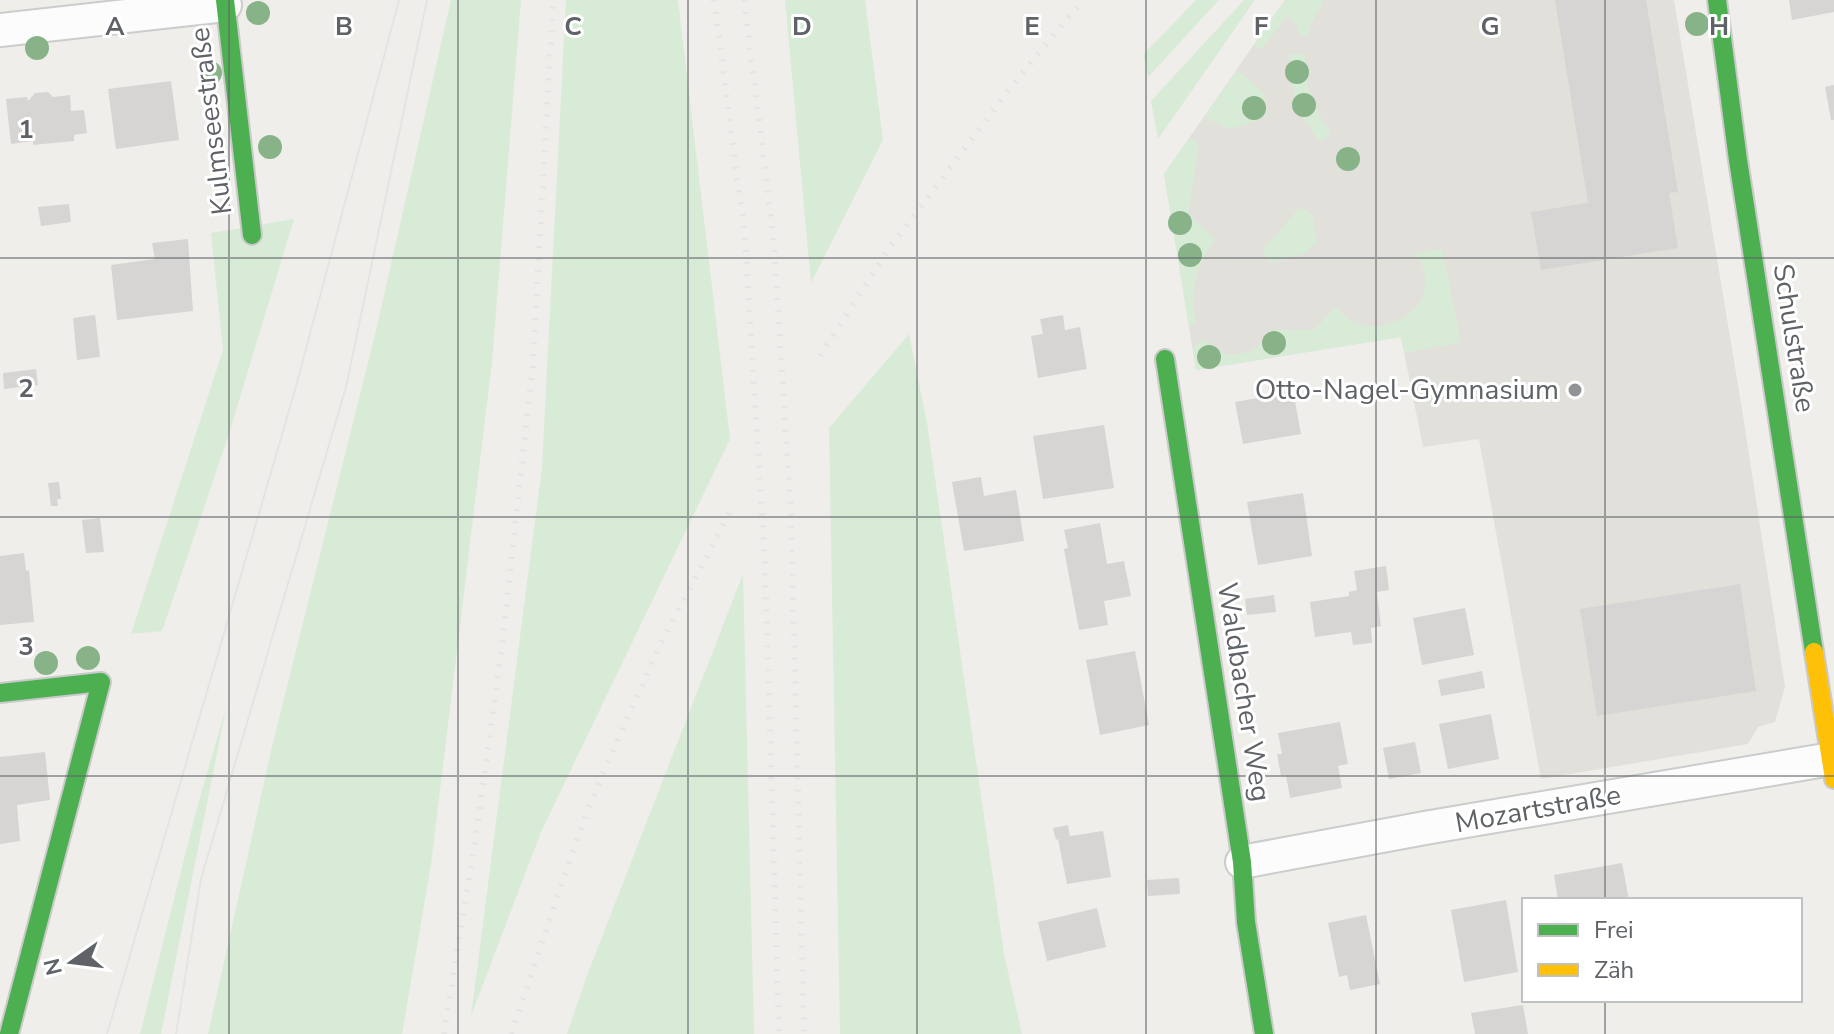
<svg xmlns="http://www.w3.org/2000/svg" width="1834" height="1034" font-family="'Nunito Sans',sans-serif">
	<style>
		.education { fill: #e2e0da }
		.green { fill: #d8ebd6 }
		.building { fill: #d6d5d3 }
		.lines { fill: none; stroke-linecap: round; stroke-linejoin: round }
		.street-casing { stroke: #cbcccc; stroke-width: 36 }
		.fast-casing { stroke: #cacacb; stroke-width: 22 }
		.slow-casing { stroke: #cacacb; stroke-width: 22 }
		.street { stroke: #fdfcfc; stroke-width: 32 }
		.fast { stroke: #4caf50; stroke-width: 18 }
		.slow { stroke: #ffc107; stroke-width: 18 }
		.tram { stroke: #e4e4e4; stroke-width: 2 }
		.rail { stroke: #e4e4e4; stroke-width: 6; stroke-dasharray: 2 10; stroke-linecap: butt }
		.tree { fill: #88b388 }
		.grid { fill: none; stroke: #5f6368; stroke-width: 2; stroke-opacity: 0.55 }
		.poi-dot { fill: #919496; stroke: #fff; stroke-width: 3 }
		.labels { text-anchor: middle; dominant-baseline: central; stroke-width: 6; stroke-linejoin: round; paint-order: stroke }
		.street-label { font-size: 28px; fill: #5f6368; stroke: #fff }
		.poi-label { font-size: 28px; fill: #5f6368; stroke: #fff; text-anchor: end }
		.grid-label { font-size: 26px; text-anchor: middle; font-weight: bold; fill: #5f6368; stroke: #fff; stroke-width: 6; stroke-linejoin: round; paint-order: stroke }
	</style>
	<rect width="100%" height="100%" fill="#efeeea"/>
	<path class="education" d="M1285,0H1674L1742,409L1785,687L1775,722L1758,727L1748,744L1541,779L1479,439L1423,447L1401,337L1196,370L1164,174Z"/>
	<path class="green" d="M451,0H521L492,362L431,865L402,1034H208L271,751L377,326Z
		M566,0H678L730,439L541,832L471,1016L542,467Z
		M785,0H865L883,140L811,283Z
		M1196,0H1219L1148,77L1143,55Z
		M1244,0H1255L1158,139L1151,101Z
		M1285,0H1324L1310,26L1308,38L1298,33V26L1287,16L1261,50L1254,44Z
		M1289,53L1305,55C1304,86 1314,108 1331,133L1320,142C1299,116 1289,87 1289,53Z
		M1237,70L1265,94L1264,115L1257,121L1229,129L1204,117Z
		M1190,137L1199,146L1188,214L1215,239C1196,268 1190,289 1196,323L1189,327L1164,174Z
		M1300,207L1312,215L1317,242L1304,254L1269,263L1263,250Z
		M294,219L228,437L162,631L131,634L223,350L211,233Z
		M1442,249L1461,342L1404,353L1401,337L1196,370L1193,347L1205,339C1211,344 1219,352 1227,354C1245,358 1263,346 1272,330H1314L1336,307C1341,311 1345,316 1350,320C1380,338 1432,314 1425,275C1423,266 1420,259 1413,254Z
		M909,334L927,423L1004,954L1022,1034H840L829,428Z
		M743,574L754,1034H567L586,978Z
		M226,708L161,1034H140L198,804Z"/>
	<path class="building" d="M1555,0H1646L1678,192L1669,193L1678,248L1541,270L1531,212L1588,203Z
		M1789,0H1834V12L1792,20Z
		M171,81L179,140L116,149L108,89Z
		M1834,85V120H1831L1825,87Z
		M48,92L53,97L70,95L71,111L84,110L87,133L74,135V141L33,145V141L11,144L6,99L27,97L28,101L35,93Z
		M69,204L71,222L41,226L38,207Z
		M188,239L193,311L117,320L111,265L155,259L152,243Z
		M95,315L100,357L77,360L73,318Z
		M1063,315L1065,330L1080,327L1087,369L1038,378L1031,336L1043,334L1040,319Z
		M36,369L38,385L4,389L3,373Z
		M1289,383L1290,391H1293L1301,434L1243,444L1235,402L1270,396L1268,386Z
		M1104,425L1114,488L1043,499L1033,436Z
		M981,477L984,496L1016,490L1024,541L964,551L952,482Z
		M59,482L61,499H57L58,506H51L48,483Z
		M1303,493L1312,556L1258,565L1247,502Z
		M100,518L104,552L86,553L82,520Z
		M1100,523L1107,564L1124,561L1131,596L1104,601L1108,625L1079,630L1064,549L1068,548L1064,530Z
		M24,553L26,571L29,570L34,622L0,625V556Z
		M1386,566L1389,590L1377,592L1381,626L1371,628L1372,643L1353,645L1351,632L1315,637L1310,602L1349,596V592L1357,590L1354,571Z
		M1740,584L1756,691L1597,716L1580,609Z
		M1274,595L1276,612L1247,615L1245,599Z
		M1465,608L1474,655L1422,665L1413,618Z
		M1135,651L1149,725L1100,735L1086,660Z
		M1482,671L1485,688L1441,696L1438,680Z
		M1491,714L1499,759L1448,769L1439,724Z
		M1340,722L1348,764L1338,766L1342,788L1290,798L1286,775L1281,776L1277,754H1282L1278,733Z
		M1415,742L1421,773L1389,779L1383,748Z
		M45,752L50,800L17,805L20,841L0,844V757Z
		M1068,825L1070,836L1103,831L1111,877L1067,884L1058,839L1056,840L1053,828Z
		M1622,863L1629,900H1558L1554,875Z
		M1179,878L1180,894L1148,896L1147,880Z
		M1506,900L1518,972L1464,982L1451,910Z
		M1097,908L1106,947L1047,961L1038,922Z
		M1366,915L1380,984L1350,990L1347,975L1339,977L1328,923Z
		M1523,1005L1528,1034H1475L1471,1013Z"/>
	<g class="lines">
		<g class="street-casing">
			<path id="street" d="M0,30L225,5
				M1242,862L1425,828L1831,759"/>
		</g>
		<g class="fast-casing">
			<path id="fast" d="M225,0L252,235
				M1717,0L1738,160L1814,652
				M1165,359L1242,862L1246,922L1264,1034
				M0,693L101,682L9,1034"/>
		</g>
		<g class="slow-casing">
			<path id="slow" d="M1814,652L1834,779"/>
		</g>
		<use href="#street" class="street"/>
		<use href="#fast" class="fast"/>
		<use href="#slow" class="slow"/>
		<path class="tram" d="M107,1034L295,390L399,0
			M176,1034L201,879L346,387L427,0"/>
		<path class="rail" d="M714,0L745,237L765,563L779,1034
			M744,0L773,232L791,511L804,1034
			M820,356L886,253L1013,84L1083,0
			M444,1034L479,814L501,653L533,364L553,0
			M511,1034L575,845L600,780L659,647L730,512"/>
	</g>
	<g class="tree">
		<circle cx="258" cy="13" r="12"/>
		<circle cx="1697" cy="24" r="12"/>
		<circle cx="37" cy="48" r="12"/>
		<circle cx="1297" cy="72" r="12"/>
		<circle cx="210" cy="73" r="12"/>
		<circle cx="1304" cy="105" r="12"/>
		<circle cx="1254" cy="108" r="12"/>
		<circle cx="270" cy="147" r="12"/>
		<circle cx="1348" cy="159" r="12"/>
		<circle cx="1180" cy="223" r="12"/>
		<circle cx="1190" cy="255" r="12"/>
		<circle cx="1274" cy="343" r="12"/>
		<circle cx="1209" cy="357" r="12"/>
		<circle cx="88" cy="658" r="12"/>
		<circle cx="46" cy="663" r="12"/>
	</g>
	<path class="grid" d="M229,0V1034M458,0V1034M688,0V1034M917,0V1034M1146,0V1034M1376,0V1034M1605,0V900M0,258H1834M0,517H1834M0,776H1834M1605,1000V1034"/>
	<circle class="poi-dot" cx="1575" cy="390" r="8"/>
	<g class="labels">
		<g class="street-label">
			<text transform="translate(211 121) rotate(-97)">Kulmseestraße</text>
			<text transform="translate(1794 338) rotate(81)">Schulstraße</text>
			<text transform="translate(1244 692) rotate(81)">Waldbacher Weg</text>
			<text transform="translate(1538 809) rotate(-10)">Mozartstraße</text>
		</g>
		<g class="poi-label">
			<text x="1559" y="390">Otto-Nagel-Gymnasium</text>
		</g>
	</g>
	<g class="grid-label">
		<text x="115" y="35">A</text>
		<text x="344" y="35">B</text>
		<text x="573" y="35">C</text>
		<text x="802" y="35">D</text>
		<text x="1032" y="35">E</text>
		<text x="1261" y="35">F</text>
		<text x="1490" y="35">G</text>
		<text x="1719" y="35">H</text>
		<text x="26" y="138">1</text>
		<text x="26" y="397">2</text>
		<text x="26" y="655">3</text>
	</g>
	<rect x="1522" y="898" width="280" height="104" fill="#ffffff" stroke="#bfc1c3" stroke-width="2"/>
	<rect x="1538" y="924" width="40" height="12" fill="#4caf50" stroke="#bfc1c3" stroke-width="2"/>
	<text x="1594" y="938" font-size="24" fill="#5f6368">Frei</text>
	<rect x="1538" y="964" width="40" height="12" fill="#ffc107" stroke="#bfc1c3" stroke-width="2"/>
	<text x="1594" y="978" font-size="24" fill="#5f6368">Zäh</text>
	<g transform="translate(72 962) rotate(256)" stroke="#ffffff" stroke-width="6" paint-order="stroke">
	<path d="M0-6L14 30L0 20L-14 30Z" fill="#5f6368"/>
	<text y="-12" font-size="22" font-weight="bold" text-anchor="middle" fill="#5f6368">N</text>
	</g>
</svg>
